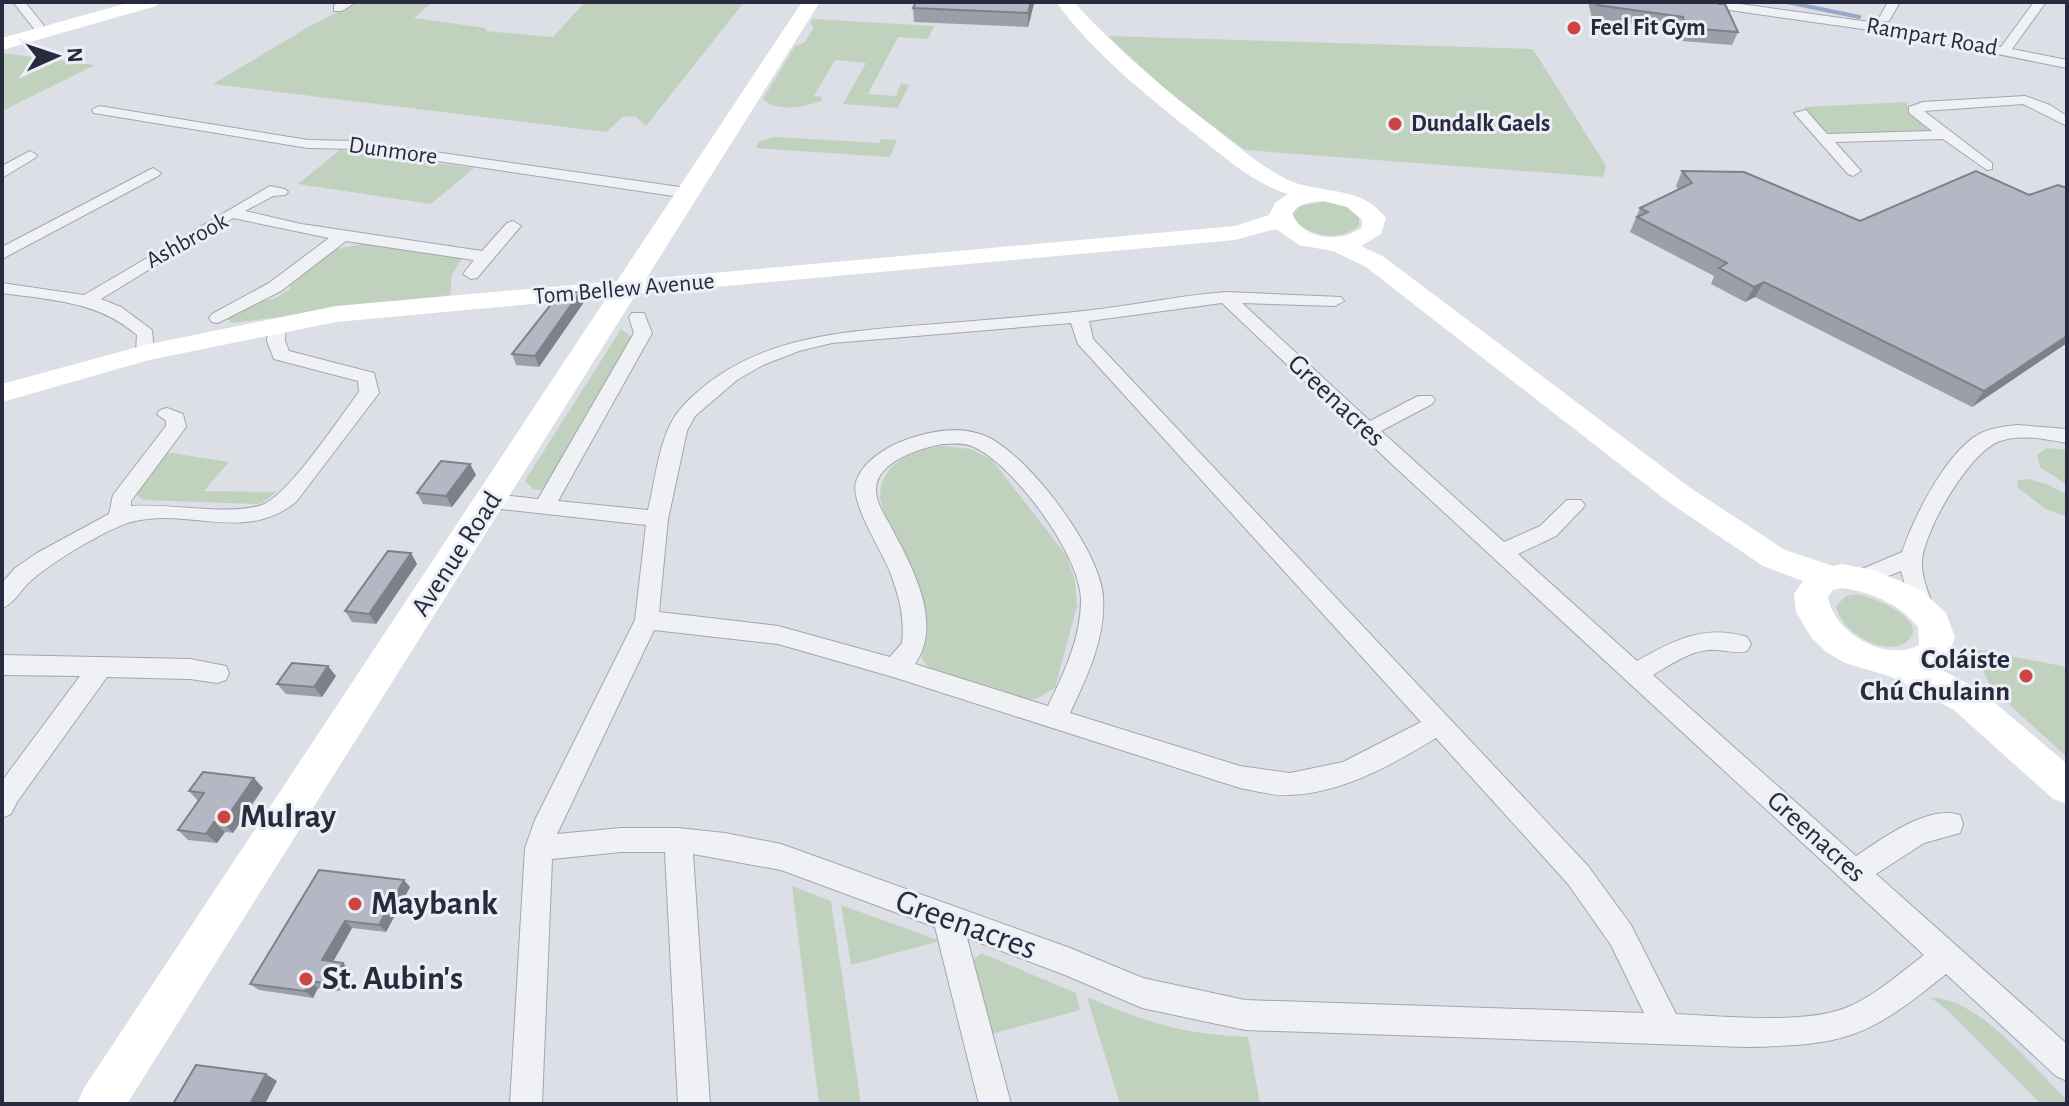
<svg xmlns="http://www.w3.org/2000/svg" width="2069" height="1106" font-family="'Alegreya Sans',sans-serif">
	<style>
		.green { fill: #c0d1be }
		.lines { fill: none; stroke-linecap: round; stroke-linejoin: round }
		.stream { stroke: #98a7c7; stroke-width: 4 }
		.street-casing { stroke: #a3a5b1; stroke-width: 2 }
		.street { fill: #f0f1f5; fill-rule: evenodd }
		.secondary { fill: #fff; fill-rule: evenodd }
		.wall { fill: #9c9ea9 }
		.shaded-wall { fill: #7f8189 }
		.building { fill: #b5b8c4; stroke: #7f8189; stroke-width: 2 }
		.poi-dot { fill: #cc4542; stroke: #eceff5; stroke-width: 3 }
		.labels { text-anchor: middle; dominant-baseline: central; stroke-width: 6; stroke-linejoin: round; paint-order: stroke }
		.far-poi-label { font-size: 24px; font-weight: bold; fill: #272b3d; stroke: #eceff5; text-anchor: start }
		.far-street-label { font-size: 24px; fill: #272b3d; stroke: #eceff5 }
		.street-label { font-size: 28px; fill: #272b3d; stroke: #eceff5 }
		.poi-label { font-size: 28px; font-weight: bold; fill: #272b3d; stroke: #eceff5; text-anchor: end }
		.near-poi-label { font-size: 34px; font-weight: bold; fill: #272b3d; stroke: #eceff5; text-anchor: start }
		.near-street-label { font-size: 34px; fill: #272b3d; stroke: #eceff5 }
	</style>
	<rect width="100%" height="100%" fill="#dddfe7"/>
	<path class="green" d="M358,2H432L414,18L486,28V31L553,37L585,2H744L646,126L636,117L624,116L606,132L213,84L310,26Z
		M813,19L934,26L928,39L898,37L868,94L896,96L901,84L909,85L898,108L843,104L866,63L835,60L814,96L822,97L821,101C803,107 778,113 763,99L795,46L804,43L814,27L810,23Z
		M1108,36L1533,49L1606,166L1603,177L1245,150L1175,98Z
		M2,53L95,65L2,111Z
		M1907,102L1909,113L1931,131L1831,134L1823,130L1804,107Z
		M774,137L879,143L881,139L897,140L890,157L756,148L759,141Z
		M340,150L474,168L431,204L298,184Z
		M1328,201L1350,208L1359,217V225C1342,242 1311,237 1295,221L1293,214L1298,206Z
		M368,243L462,258L452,274L450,295L233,323L227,319L259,301L274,299L290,289L289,283L336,249Z
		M621,329L634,339L545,491L533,489L525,481L528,476Z
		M942,446L971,449L992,460L1066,555L1075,580L1077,606L1055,688L1036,699H1022L932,670C920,661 920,654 922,639L880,499C879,463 912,451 942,446Z
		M2047,448L2067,450V485L2040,467L2037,455Z
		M165,452L229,462L204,491L276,492L262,503L255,504L144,500L135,494Z
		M2028,479L2049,485L2067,495V517L2046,509L2017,487L2018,480Z
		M1857,594C1871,596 1934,621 1906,642C1885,658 1839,631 1836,606L1846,596Z
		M1979,650L2067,667V757L1991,688L1976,654Z
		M792,886L831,901L861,1104H819Z
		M841,905L940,941L851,965Z
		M981,953L1076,993L1080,1010L991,1034L971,963Z
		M1087,997C1148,1023 1182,1034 1248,1037L1260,1104H1120Z
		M1931,998C1977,996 2035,1069 2067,1100V1104H2041L1946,1009Z"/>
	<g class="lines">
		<path class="stream" d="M1787,2L1859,17"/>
		<g class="street-casing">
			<path id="street" d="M13,2H25L49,32L47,35H39Z
				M341,2H356L342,11H334V5Z
				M1695,2H1726L1898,26L2001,47L2034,2H2046L2012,49L2067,60V68L1898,34L1701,6Z
				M1888,2H1900L1889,21H1881L1879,18Z
				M2025,96L2050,105L2067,116V126L2023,104L1924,111L1992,163V169L1987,170L1943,139L1835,142L1861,171L1853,176L1848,174L1794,113L1806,110L1827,134L1932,131L1909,113V107L1923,102Z
				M99,106L308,140L357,141L687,188L695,193L687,198L357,149L308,148L94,113L92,110Z
				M30,151L37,155L35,158L2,178V166Z
				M153,168L161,173L158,176L2,259V247Z
				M270,186L285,189L288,192L285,195L273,196L245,211L301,224L482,251L507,223L513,221L521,226L477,278L471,279L463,274L474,260L346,241L281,291L218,323L212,322L209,318L212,314L269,283L329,238L233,218L101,299L121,307L152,330L154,353L145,359L136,353L137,335C98,301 51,300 2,293V283L84,295Z
				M1226,292L1341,297L1344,301L1335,306L1242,303L1370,421L1418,396H1432L1435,400L1432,404L1381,431L1504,542L1540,526L1567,500H1581L1585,505L1581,510L1556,536L1518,554L1637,661C1674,640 1705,624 1747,637L1751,644L1747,651C1734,655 1722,648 1708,650C1688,652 1670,665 1653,675L1856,856C1882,839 1928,804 1960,815L1963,824L1960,833L1924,843L1876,874L2067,1044V1081L2056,1076L1946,974C1867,1038 1847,1045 1746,1047L1245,1030L1142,1008L1065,975L967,938L1011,1104H979L935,927L781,870L693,854L710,1104H678L665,852H621L552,859L542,1104H510L525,848L535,820L635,620L646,525L491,508L484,506L480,501L484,496L491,494L538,499L634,333L629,317L632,313H644L652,333L558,501L648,510C656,478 659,432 682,407C745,338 836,332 923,325C974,321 1024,317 1075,312C1126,307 1175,296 1226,292ZM1222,303L1396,468L1924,955C1900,973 1876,995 1848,1007C1806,1025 1723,1016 1676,1014L1631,925L1588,866L1093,339L1089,321ZM1071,323L1078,344L1421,722L1343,762L1290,773L1240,766L1070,713C1087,677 1106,637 1103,597C1101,551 1026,451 983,435C957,425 925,432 900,442C882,450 862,463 856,482C850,503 882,551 890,572C899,596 905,618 902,643L890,657L778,626L659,612L668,519L687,431L695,416L737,380L763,365L799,351L832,343ZM943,444C953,444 964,442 974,447C1014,465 1081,556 1081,600C1081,638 1064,673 1048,706L915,664C944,622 911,565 890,525C884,514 876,503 876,490C876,461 921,448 943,444ZM654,630L778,644L893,677L1240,788C1256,791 1273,796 1290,795C1342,793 1392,765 1436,738L1568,884L1611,945L1644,1013L1245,1000L1143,978L1070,948L781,844L725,833L678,828H621L557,834Z
				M277,319L286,324L285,341L289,351L374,373L379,393L296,502C244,543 191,508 135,521C111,526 52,562 33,579C21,588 16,603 2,608V583L15,568L37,553L109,514L113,495L166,426V421L157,414L160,410L167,408L183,414L186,427L131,501V506C169,503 228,516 262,505C288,496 340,417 359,392L358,381L274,359L267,341L268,324Z
				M2017,425L2067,429V443C2046,439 2021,434 2000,441C1970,451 1924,530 1922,561C1921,577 1929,594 1934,609L1930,615L1922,618L1914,615L1901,571L1863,586L1855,584L1852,578L1855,572L1902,552C1914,517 1947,450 1981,433C1992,428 2005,426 2017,425Z
				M2,655L190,659L226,666L229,673L226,680L217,683L190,679L107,677L17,802L11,814L2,818V781L80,676L2,675Z"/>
		</g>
		<use href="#street" class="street"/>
		<path class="secondary" d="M131,2H159L156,6L2,50V38Z
			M802,2H820L646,279L1235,226L1269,215L1275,203L1288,194C1254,184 1223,156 1195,134C1145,94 1094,54 1056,2H1074C1117,50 1165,90 1216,129C1237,146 1261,166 1286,179C1319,195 1361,184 1386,218L1381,234L1361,246L1384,257L1689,487L1785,550L1833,566L1842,564L1873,570L1920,589L1946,613L1955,637L1946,663L1938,668L1980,690L2067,764V804L2053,799L1954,710L1892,677L1845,663L1826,652L1811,637L1796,612L1794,594L1803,581L1763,566L1667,501L1366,267L1333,251L1299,245L1276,229L1235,240L636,294L127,1104H77L84,1088L607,297L336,322L149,360L2,402V384L145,345L336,306L617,281ZM1323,201L1347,207L1362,220V227C1340,244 1304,240 1292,214C1299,203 1310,202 1323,201ZM1842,588C1871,592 1900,604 1918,627L1919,645C1885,663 1833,632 1828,597L1833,590Z"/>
	</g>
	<path class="wall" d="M1034,2L1028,27L914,22L913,8Z
		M1588,2H1719L1738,32L1732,45L1682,41L1678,30L1592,18Z
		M1682,171L2067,343L1972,407L1755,297L1745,302L1711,284L1714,276L1630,232L1640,208L1678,190L1676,186Z
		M580,292L584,302L539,367L516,365L512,354Z
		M470,464L476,475L452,507L423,504L417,493Z
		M411,553L417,564L376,624L352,622L345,611Z
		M336,676L322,697L286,694L277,684Z
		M263,788L233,833L225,832L217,843L188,840L178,830L198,801L189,791Z
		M319,870L410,887L386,932L352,928L333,962L350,970L339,991L318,988L313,998L259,990L250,984Z"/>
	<path class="shaded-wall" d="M1031,2H1034V4L1028,27V13Z
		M1764,282L1755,297L1745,302L1754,287Z
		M580,292L584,302L539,367L535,356Z
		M2067,335V343L1972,407L1984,391Z
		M470,464L476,475L452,507L446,496Z
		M411,553L417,564L376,624L369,614Z
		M328,666L336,676L322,697L314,687Z
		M254,778L263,788L233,833L223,823Z
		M214,822L225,832L217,843L206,834Z
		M404,880L410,887L386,932L379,925Z
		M345,921L352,928L330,967L322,960Z
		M343,963L350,970L339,991L331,984Z
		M310,981L318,988L313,998L305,991Z
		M266,1074L277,1081L265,1104H250Z"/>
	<path class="building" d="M916,2H1031L1028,13L913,8Z
		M1596,2H1719V4H1725L1738,32L1687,28L1683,17L1597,5Z
		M1682,171L1744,172L1860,221L1976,171L2029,195L2058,185L2067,188V336L1984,391L1764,282L1754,287L1719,268L1727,263L1637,217L1648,212L1640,208L1692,183Z
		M580,292L535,356L512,354L560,293Z
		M441,461L470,464L446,496L417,493Z
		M388,551L411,553L369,614L345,611Z
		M292,663L328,666L314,687L277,684Z
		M203,772L254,778L223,823L214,822L206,834L178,830L204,793L189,791Z
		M319,870L404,880L379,925L345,921L322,960L343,963L331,984L310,981L305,991L250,984Z
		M196,1065L266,1074L250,1104H173Z"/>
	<g class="poi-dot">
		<circle cx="1574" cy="28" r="8"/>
		<circle cx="1395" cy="124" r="8"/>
		<circle cx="2026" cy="676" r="8"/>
		<circle cx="224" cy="817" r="8"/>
		<circle cx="355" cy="904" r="8"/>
		<circle cx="306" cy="979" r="8"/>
	</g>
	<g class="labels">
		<g class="far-poi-label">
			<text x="1590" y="28">Feel Fit Gym</text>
			<text x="1411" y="124">Dundalk Gaels</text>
		</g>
		<g class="far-street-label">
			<text transform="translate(1932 37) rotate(10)">Rampart Road</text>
			<text transform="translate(393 151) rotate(8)">Dunmore</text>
			<text transform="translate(187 241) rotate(-29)">Ashbrook</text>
			<text transform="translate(624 289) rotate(-5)">Tom Bellew Avenue</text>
		</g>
		<g class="street-label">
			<text transform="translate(1336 401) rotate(43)">Greenacres</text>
			<text transform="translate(457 554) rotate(-57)">Avenue Road</text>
			<text transform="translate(1816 837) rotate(42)">Greenacres</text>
		</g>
		<g class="poi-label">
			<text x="2010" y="660">Coláiste<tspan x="2010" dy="32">Chú Chulainn</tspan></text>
		</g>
		<g class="near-poi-label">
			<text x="240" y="817">Mulray</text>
			<text x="371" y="904">Maybank</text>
			<text x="322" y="979">St. Aubin's</text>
		</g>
		<g class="near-street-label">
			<text transform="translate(966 925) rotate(20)">Greenacres</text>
		</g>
	</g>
	<rect width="2069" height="1106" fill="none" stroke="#272b3d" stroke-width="8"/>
	<g transform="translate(56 56) rotate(87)" stroke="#eceff5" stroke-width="6" paint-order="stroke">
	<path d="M0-6L14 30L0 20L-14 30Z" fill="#272b3d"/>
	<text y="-12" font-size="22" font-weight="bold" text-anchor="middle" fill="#272b3d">N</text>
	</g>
</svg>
